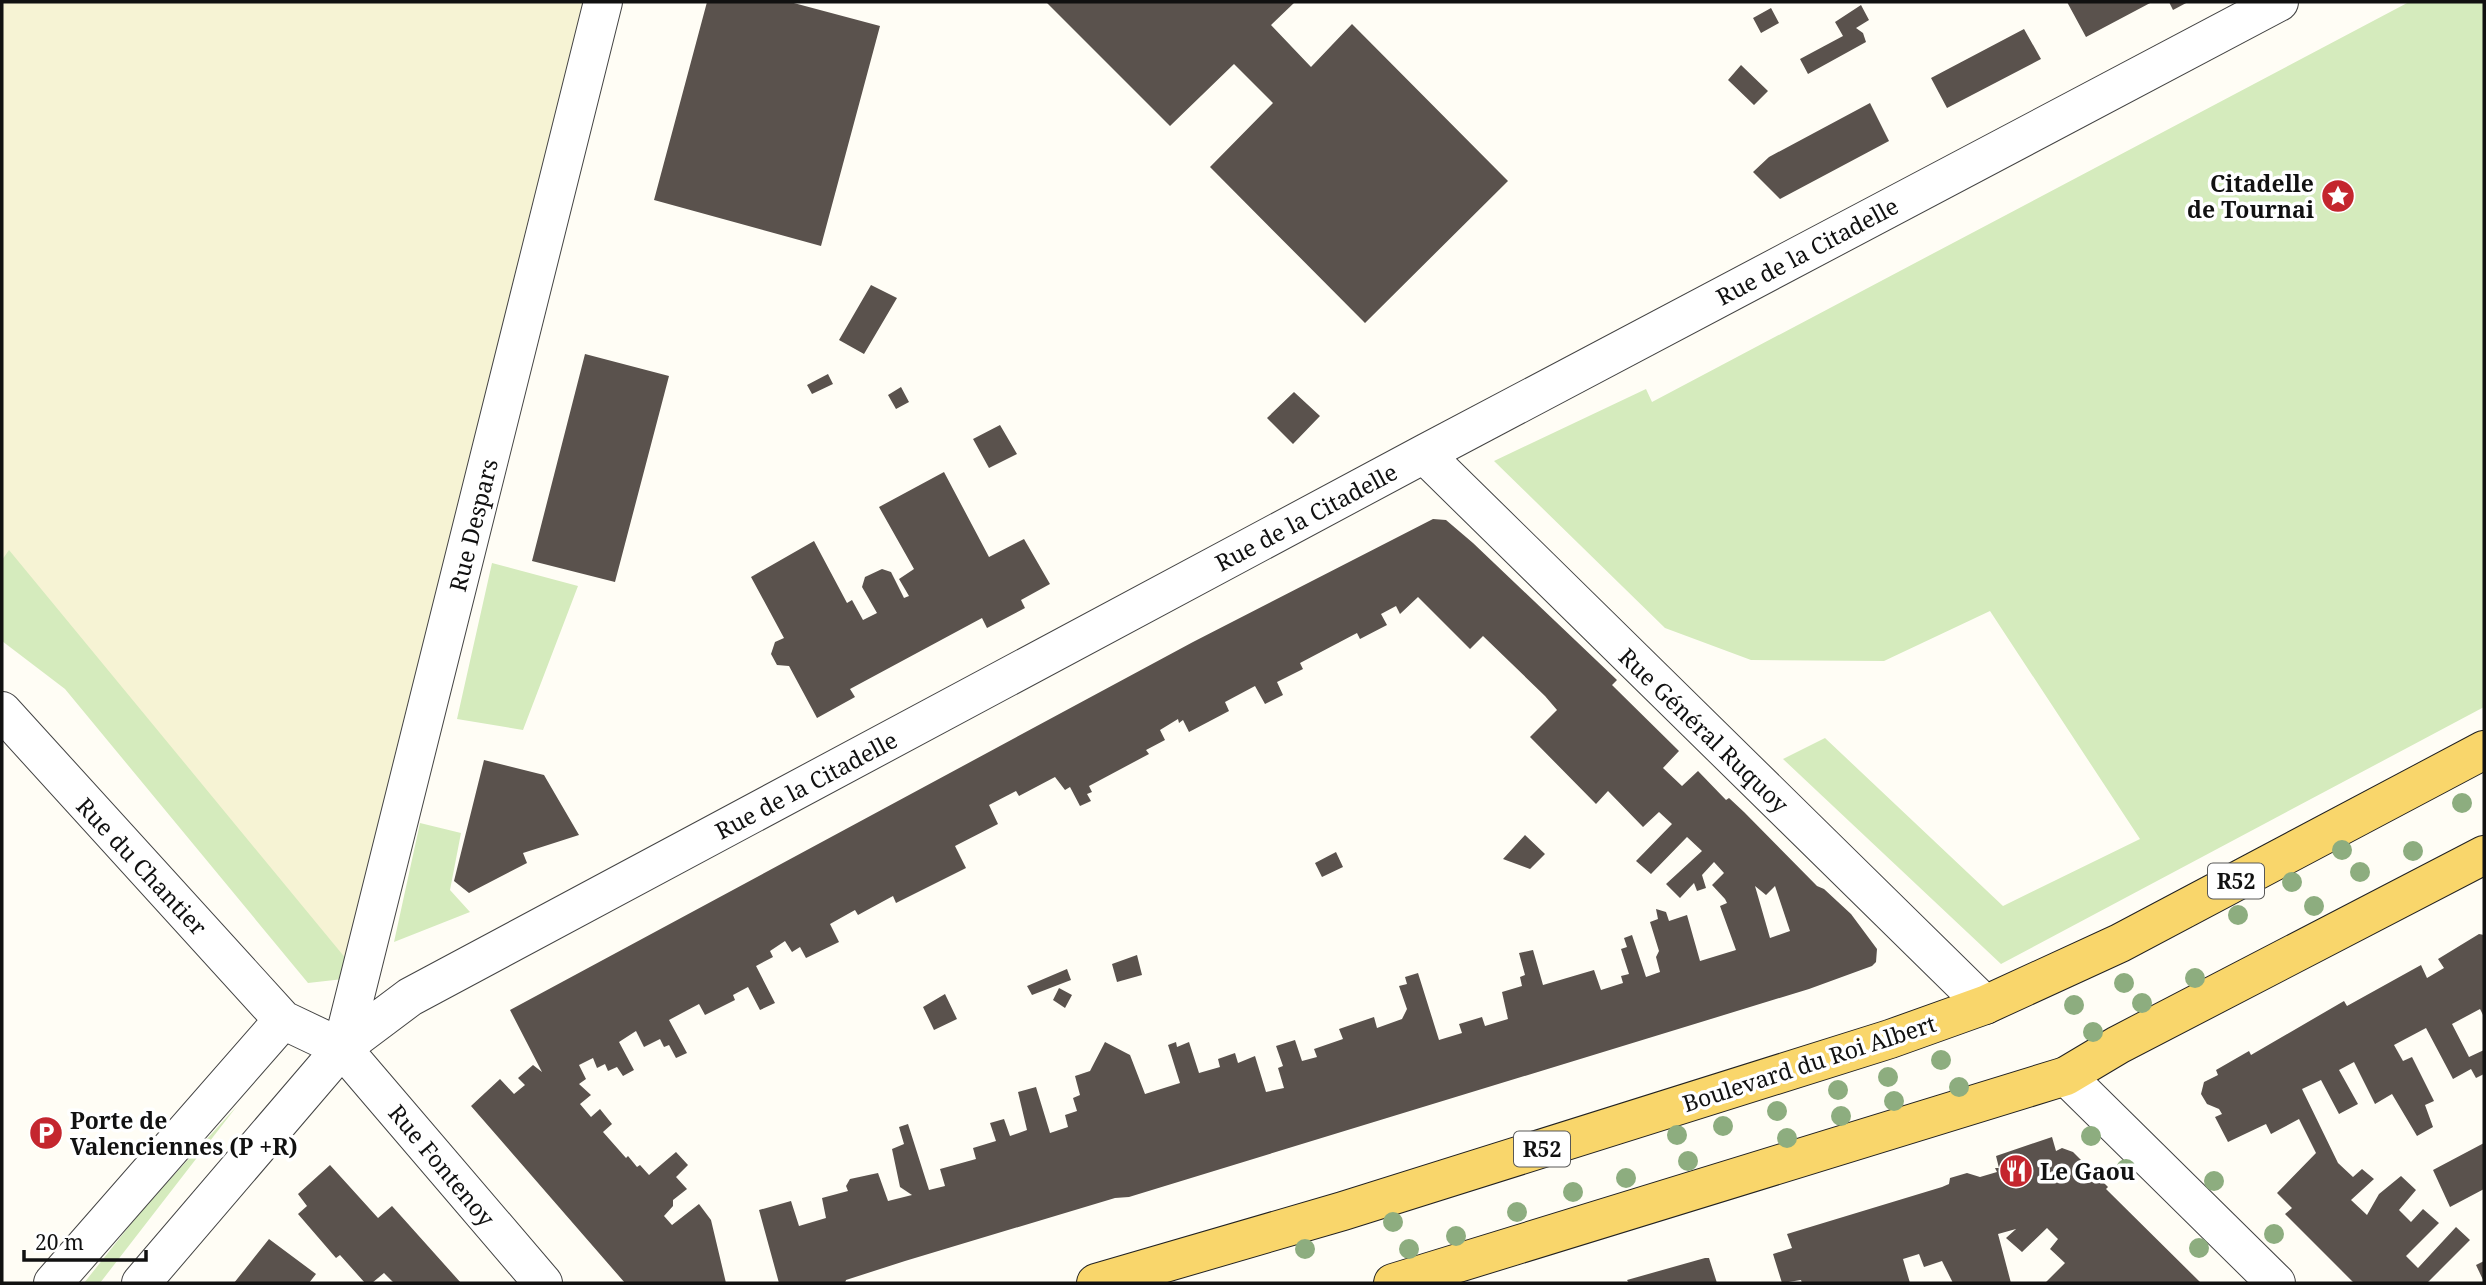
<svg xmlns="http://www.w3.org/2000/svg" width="2486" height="1285" font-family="'Noto Serif',serif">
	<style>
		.farmland { fill: #f6f3d4 }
		.green { fill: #d5ebbd }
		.building { fill: #5a524d; fill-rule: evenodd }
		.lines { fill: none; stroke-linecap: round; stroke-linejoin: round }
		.street-casing { stroke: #444; stroke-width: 40 }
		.primary-casing { stroke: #222; stroke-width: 40 }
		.street { stroke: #fff; stroke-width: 38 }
		.primary { stroke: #f9d66b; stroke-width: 38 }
		.tree { fill: #8dad7f }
		.labels { text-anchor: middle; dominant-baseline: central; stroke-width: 7; stroke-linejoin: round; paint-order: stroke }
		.shield { fill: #fff; stroke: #585858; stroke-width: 2 }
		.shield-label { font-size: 21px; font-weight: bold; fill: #111 }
		.poi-label { font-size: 23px; font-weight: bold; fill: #111; stroke: #fff; text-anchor: start }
		.street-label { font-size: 23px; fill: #111; stroke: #fff }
	</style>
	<rect width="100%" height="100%" fill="#fffdf5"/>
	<path class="farmland" d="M2,2H603L361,977L2,560Z"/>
	<path class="green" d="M2409,2H2484V707L2001,964L1783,759L1825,738L2003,906L2140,839L1990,611L1884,661L1751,660L1665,628L1494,461L1646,389L1652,402Z
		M9,550L361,977L308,983L65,689L2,641V560Z
		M492,563L578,586L523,730L457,719Z
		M420,823L461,833L450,890L470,912L394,942Z
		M237,1106L100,1283H84L142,1210Z"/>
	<path class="building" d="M707,2H790L880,26L821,246L654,200Z
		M1046,2H1295L1271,25L1311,67L1352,24L1508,181L1365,323L1210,167L1273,103L1234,64L1170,126Z
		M2067,2H2152L2086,37Z
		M2169,2H2188L2173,10Z
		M1861,5L1869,20L1856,28L1863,33L1866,42L1808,74L1800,59L1843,36L1835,22Z
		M1771,8L1779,23L1761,33L1753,18Z
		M2024,29L2041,59L1947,108L1931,78Z
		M1741,65L1768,91L1754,105L1728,80Z
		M1870,103L1889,141L1780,199L1753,172L1769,157Z
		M871,285L897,298L864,354L839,340Z
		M585,354L669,376L615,582L532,561Z
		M828,374L833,384L812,394L807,385Z
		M901,387L909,402L896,409L888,395Z
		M1294,392L1320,416L1293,444L1267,418Z
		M1000,425L1017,454L989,468L973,439Z
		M944,472L989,557L1024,539L1050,584L1021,600L1025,608L987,628L982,618L850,689L855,697L817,718L789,666L777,665L771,654L775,642L784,638L751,577L814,541L847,603L852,600L863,620L877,613L862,587L865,577L882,569L891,572L904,598L909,596L899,579L914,569L879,507Z
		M1433,519L1446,520L1473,543L1617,680L1612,685L1679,751L1663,768L1682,786L1698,771L1726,800L1729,798L1744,812L1817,886L1824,889L1851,914L1877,949L1876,962L1872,966L1809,989L1129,1197L1115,1198L905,1261L846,1280L845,1283H779L759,1210L791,1201L799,1226L826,1218L822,1198L848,1191L846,1186L850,1179L878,1173L888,1201L912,1195L900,1187L892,1149L904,1144L899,1127L908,1124L929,1190L945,1186L940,1169L976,1159L973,1148L996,1141L990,1123L1004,1119L1010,1136L1027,1130L1018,1092L1036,1087L1050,1133L1068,1127L1065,1115L1077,1111L1073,1098L1080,1095L1075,1076L1090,1071L1105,1042L1130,1055L1145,1094L1180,1083L1168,1045L1176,1042L1177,1047L1189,1042L1199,1073L1220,1067L1218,1059L1235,1053L1238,1063L1255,1056L1266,1092L1284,1088L1278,1068L1283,1066L1276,1046L1295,1040L1302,1061L1317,1057L1314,1049L1343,1039L1339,1029L1374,1017L1377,1028L1402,1019L1407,1009L1399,986L1407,984L1405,977L1418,973L1439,1040L1462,1033L1459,1024L1482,1017L1485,1026L1508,1019L1502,992L1522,986L1520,977L1525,975L1519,953L1533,950L1543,985L1594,970L1601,990L1623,983L1621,976L1629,974L1621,949L1627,947L1624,938L1632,935L1646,977L1660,972L1656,957L1659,951L1650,922L1658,919L1656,909L1666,912L1669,921L1687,915L1700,961L1736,950L1720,906L1727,903L1725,899L1712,885L1724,873L1714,862L1702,875L1706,888L1697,891L1694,883L1680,898L1666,884L1702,851L1687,837L1651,874L1636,861L1672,824L1659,812L1643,827L1608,791L1596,804L1530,737L1557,710L1545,696L1483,636L1470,649L1418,597L1400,614L1396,606L1381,614L1387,625L1360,639L1357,633L1300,663L1303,669L1277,682L1283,695L1265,704L1255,686L1225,702L1229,711L1189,732L1183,720L1179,723L1178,719L1160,730L1165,740L1146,750L1149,754L1089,786L1092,792L1087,794L1091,801L1080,806L1070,787L1065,790L1055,777L1019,796L1016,791L989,805L998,824L955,846L966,868L896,903L893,896L858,915L855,910L830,924L839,942L806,958L800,947L792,952L785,941L770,951L773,957L756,966L775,1003L760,1010L748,987L733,995L735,1000L705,1015L699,1004L669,1020L687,1053L676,1058L669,1045L664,1047L660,1039L644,1047L636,1031L619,1042L634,1070L623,1076L617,1067L608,1071L605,1064L597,1068L593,1058L579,1065L586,1079L579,1084L591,1095L580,1104L591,1117L600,1109L612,1124L603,1132L626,1158L628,1156L637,1167L640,1165L649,1175L676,1152L688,1165L676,1177L687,1189L673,1200V1206L664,1216L672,1225L699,1204L711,1220L726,1283H625L471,1106L500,1079L514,1094L525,1085L518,1078L533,1065L542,1072L510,1010L1193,642ZM1755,886L1766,895L1775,886L1790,931L1770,938Z
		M484,760L544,775L579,835L523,853L527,863L469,893L454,881Z
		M1525,835L1545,854L1530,869L1503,859Z
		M1336,852L1343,867L1322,877L1315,863Z
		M2479,934L2484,935V1017L2480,1009L2452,1024L2469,1057L2484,1050V1074L2476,1078L2471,1069L2453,1079L2426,1028L2394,1045L2403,1061L2412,1057L2434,1101L2425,1105L2433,1127L2417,1136L2392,1094L2375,1104L2354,1062L2339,1070L2358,1104L2339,1114L2321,1080L2302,1089L2338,1163L2353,1177L2362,1169L2374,1179L2351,1200L2367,1215L2379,1194L2401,1176L2416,1190L2399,1210L2411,1222L2423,1209L2439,1223L2406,1256L2418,1268L2456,1227L2470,1240L2427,1283H2354L2285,1214L2292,1208L2277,1193L2316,1153L2299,1119L2271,1134L2266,1124L2228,1142L2215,1117L2222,1114L2219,1109L2207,1104L2201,1094L2204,1082L2218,1075L2216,1070L2249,1051L2251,1055L2344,1001L2347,1006L2421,965L2427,978L2444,968L2438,959Z
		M1137,955L1142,975L1117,982L1112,964Z
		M1067,969L1071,980L1032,995L1027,986Z
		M1059,988L1072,995L1065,1008L1053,1000Z
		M945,994L957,1019L934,1030L923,1007Z
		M2052,1137L2056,1151L2062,1148L2073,1152L2108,1187L2106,1189L2201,1283H2045L2065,1263L2050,1249L2058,1239L2047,1228L2022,1252L2006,1238L2016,1229L1998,1234L2011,1283H1953L1942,1261L1924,1267L1919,1254L1903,1259L1910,1283H1802L1801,1280L1782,1283L1773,1254L1792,1248L1787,1234L1942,1187L1949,1184L1950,1178L1967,1173L1980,1177L1997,1172L1995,1168H1999L1996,1156Z
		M2484,1143V1189L2450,1207L2433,1170Z
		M330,1165L378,1218L392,1206L461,1283H394L384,1273L372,1283H365L340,1255L336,1258L298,1214L307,1206L298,1194Z
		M269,1239L316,1274L309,1283H234Z
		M1705,1258H1709L1717,1283H1629L1627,1280Z
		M2484,1261V1282L2476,1265Z"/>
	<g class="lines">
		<g class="street-casing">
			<path id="street" d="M1424,454L1985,1005
				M2,711L283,1020L342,1048L543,1283
				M342,1048L603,2
				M2066,1076L2276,1283
				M53,1283L283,1020
				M141,1283L342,1048L410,997L1424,454L2279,2"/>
		</g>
		<g class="primary-casing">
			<path id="primary" d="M1096,1283L1343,1211L1890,1039L1985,1005L2120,943L2484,750
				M1393,1283L2066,1076L2118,1045L2484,855"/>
		</g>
		<use href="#street" class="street"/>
		<use href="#primary" class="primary"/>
	</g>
	<g class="tree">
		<circle cx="2462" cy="803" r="10"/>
		<circle cx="2342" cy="850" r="10"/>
		<circle cx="2413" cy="851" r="10"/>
		<circle cx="2360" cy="872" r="10"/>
		<circle cx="2292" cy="882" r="10"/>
		<circle cx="2314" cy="906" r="10"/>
		<circle cx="2238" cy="915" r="10"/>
		<circle cx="2195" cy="978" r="10"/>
		<circle cx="2124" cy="983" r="10"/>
		<circle cx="2142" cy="1003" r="10"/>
		<circle cx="2074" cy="1005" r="10"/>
		<circle cx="2093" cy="1032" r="10"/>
		<circle cx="1941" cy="1060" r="10"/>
		<circle cx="1888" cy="1077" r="10"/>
		<circle cx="1959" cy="1087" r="10"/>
		<circle cx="1838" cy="1090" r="10"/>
		<circle cx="1894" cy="1101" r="10"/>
		<circle cx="1777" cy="1111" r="10"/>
		<circle cx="1841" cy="1116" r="10"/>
		<circle cx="1723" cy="1126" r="10"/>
		<circle cx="1677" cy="1135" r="10"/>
		<circle cx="2091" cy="1136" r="10"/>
		<circle cx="1787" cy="1138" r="10"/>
		<circle cx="1688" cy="1161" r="10"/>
		<circle cx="2126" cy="1169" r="10"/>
		<circle cx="1626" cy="1178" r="10"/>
		<circle cx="2214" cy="1181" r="10"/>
		<circle cx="1573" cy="1192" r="10"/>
		<circle cx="1517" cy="1212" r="10"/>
		<circle cx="1393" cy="1222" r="10"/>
		<circle cx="2274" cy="1234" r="10"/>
		<circle cx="1456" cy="1236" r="10"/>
		<circle cx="2199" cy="1248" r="10"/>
		<circle cx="1305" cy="1249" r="10"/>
		<circle cx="1409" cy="1249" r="10"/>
	</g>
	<defs>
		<g id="sight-disc" transform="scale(1.75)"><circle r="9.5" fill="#c4262e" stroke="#fff"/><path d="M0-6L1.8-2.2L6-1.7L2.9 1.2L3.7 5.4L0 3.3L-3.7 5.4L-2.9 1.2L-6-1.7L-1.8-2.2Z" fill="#fff"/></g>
		<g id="parking-disc" transform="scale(1.75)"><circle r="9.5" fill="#c4262e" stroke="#fff"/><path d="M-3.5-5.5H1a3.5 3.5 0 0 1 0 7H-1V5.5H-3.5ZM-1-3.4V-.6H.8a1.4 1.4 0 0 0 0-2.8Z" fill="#fff"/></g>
		<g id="restaurant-disc" transform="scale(1.75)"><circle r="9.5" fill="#c4262e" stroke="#fff"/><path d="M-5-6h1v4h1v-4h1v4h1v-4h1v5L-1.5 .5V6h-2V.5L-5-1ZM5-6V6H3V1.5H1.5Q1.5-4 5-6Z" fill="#fff"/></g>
	</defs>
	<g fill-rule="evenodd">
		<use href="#sight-disc" x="2338" y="196"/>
		<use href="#parking-disc" x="46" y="1133"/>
		<use href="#restaurant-disc" x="2016" y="1171"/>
	</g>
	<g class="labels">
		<g class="shield">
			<rect x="2208" y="863.5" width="56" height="35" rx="5"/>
			<rect x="1514" y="1131.5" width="56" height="35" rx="5"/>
		</g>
		<g class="shield-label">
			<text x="2236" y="881">R52</text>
			<text x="1542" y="1149">R52</text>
		</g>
		<g class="poi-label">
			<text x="2314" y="183" text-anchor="end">Citadelle<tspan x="2314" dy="26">de Tournai</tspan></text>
			<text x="70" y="1120">Porte de<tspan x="70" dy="26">Valenciennes (P +R)</tspan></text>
			<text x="2040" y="1171">Le Gaou</text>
		</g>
		<g class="street-label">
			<text transform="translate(1807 251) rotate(-28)">Rue de la Citadelle</text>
			<text transform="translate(1306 517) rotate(-28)">Rue de la Citadelle</text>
			<text transform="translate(473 525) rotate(-76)">Rue Despars</text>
			<text transform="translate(1704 730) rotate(44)">Rue Général Ruquoy</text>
			<text transform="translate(806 785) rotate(-28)">Rue de la Citadelle</text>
			<text transform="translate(142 866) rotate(47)">Rue du Chantier</text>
			<text transform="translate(1809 1063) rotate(-18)">Boulevard du Roi Albert</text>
			<text transform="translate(442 1165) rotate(50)">Rue Fontenoy</text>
		</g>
	</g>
	<rect width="2486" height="1285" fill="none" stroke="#111111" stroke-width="7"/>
	<path d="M24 1250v10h122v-10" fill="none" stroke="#111111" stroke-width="3.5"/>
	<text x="35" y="1250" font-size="21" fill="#111111" stroke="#ffffff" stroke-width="5" paint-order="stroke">20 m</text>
</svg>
